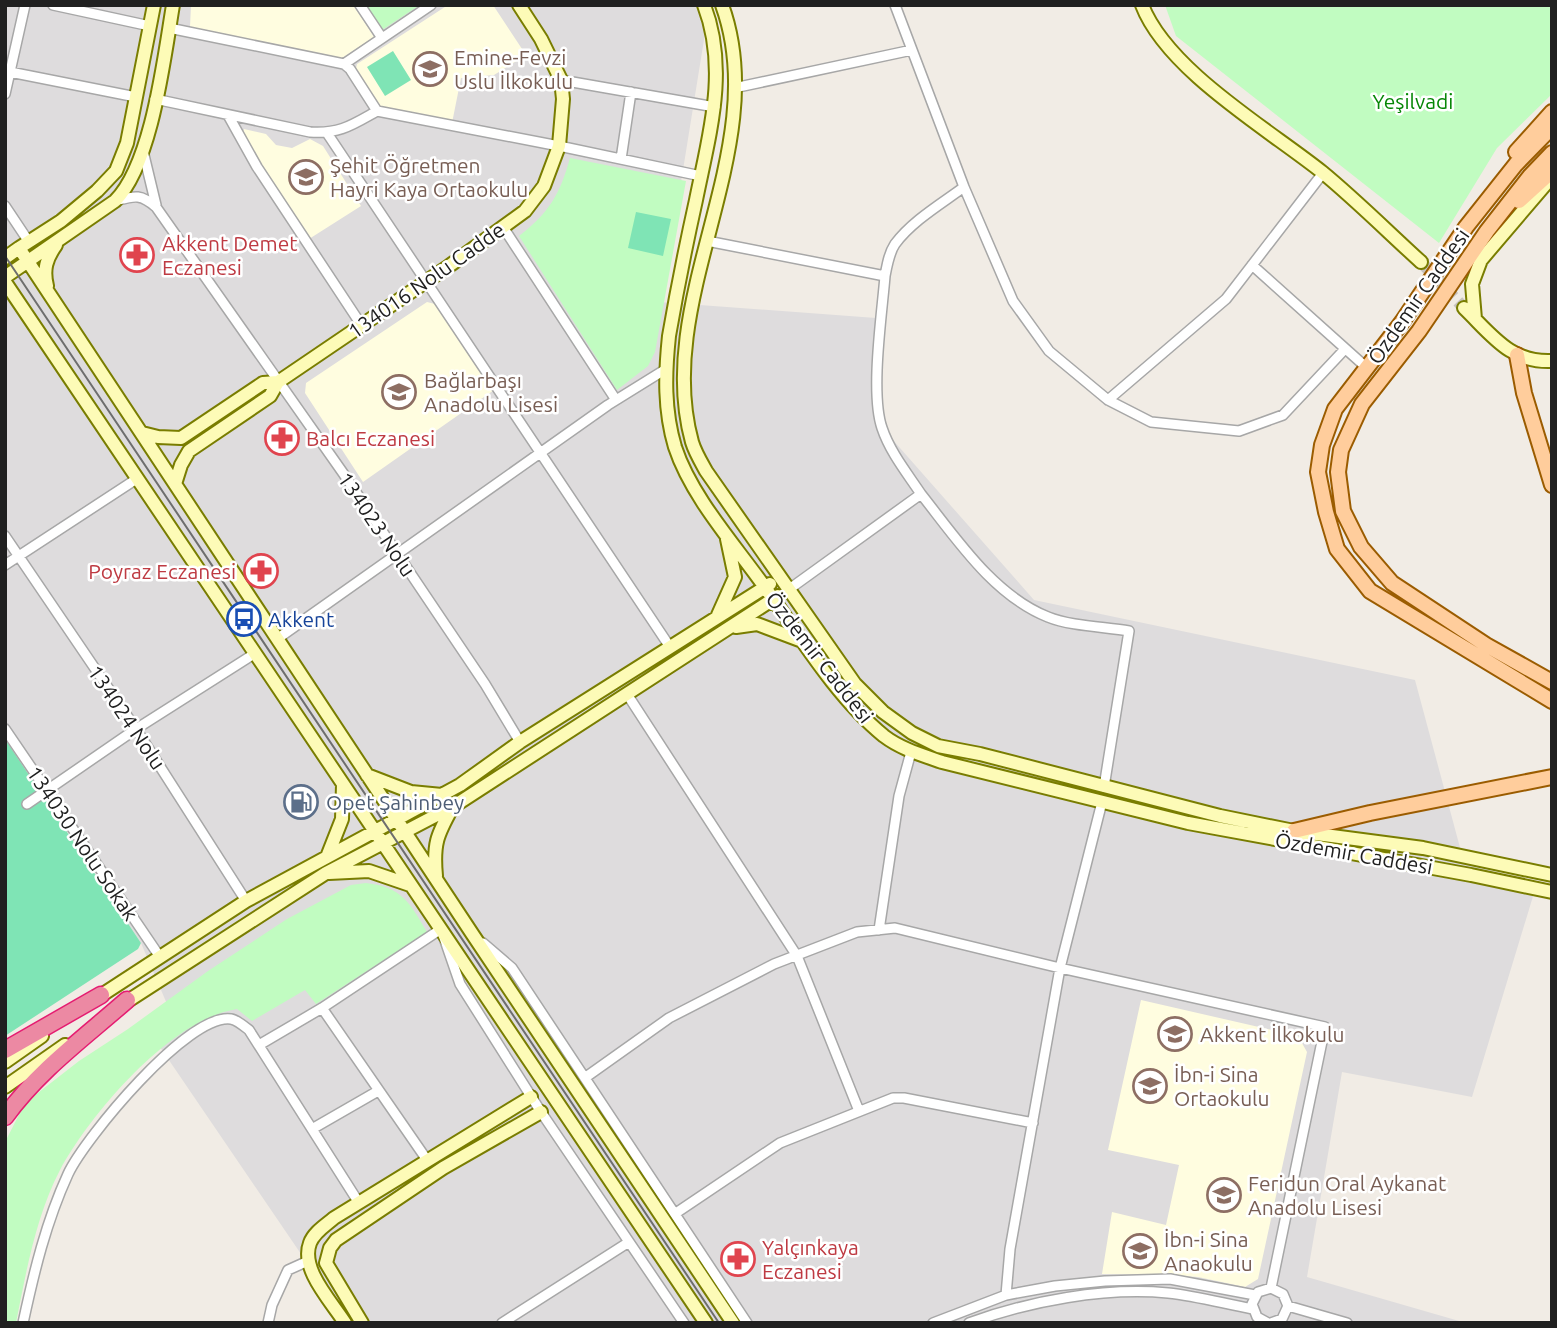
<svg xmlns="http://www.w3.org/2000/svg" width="1557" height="1328" font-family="Ubuntu,sans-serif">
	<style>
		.residential { fill: #dedcdd }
		.education { fill: #fffde0 }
		.park { fill: #c1fcc1 }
		.pitch { fill: #7fe4b5 }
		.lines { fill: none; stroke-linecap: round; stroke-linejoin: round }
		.secondary-tunnel { stroke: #c7c3be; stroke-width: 12; stroke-dasharray: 12 6; stroke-linecap: butt }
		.street-casing { stroke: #a7a7a7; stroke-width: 12 }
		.secondary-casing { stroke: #797d00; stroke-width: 16 }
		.primary-casing { stroke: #9b5c00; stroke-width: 18 }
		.highway-casing { stroke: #e51c71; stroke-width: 19 }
		.street { stroke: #fff; stroke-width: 9 }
		.secondary { stroke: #fdfbb7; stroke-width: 12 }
		.primary { stroke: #ffcd9c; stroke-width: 14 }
		.highway { stroke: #ec89a3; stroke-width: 16 }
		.tram { stroke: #6e6e6e; stroke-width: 2 }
		.labels { text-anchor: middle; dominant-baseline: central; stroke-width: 5; stroke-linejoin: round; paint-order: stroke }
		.education-label { font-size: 21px; fill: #785e54; stroke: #fff; text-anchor: start }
		.park-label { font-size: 21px; fill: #068606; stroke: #fff }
		.health-label { font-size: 21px; fill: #be3a42; stroke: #fff; text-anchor: start }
		.street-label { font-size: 21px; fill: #202020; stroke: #fff }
		.transit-label { font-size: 21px; fill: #164399; stroke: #fff; text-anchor: start }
		.service-label { font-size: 21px; fill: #4e5e75; stroke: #fff; text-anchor: start }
	</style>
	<rect width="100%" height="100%" fill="#f1ece5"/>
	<path class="residential" d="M5,5H696L707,21L668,263L659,302L876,318L885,431L1034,600L1415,680L1462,855L1534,893L1472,1097L1342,1072L1307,1277L1466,1323H348L143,1022L167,1004L141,943L5,738Z"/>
	<path class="education" d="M191,5H353L374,37L342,58L190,27Z
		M448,5H493L526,55L494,75L461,78L452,123L378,109L355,73L357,64Z
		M244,129L266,134L276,145L292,148L310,139L323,146L361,206L309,239L243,135Z
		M427,302L435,304L494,390L363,482L305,393L306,383Z
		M1141,1000L1298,1036L1307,1052L1258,1279L1245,1287L1198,1277L1169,1275L1102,1274L1112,1212L1166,1225L1179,1165L1108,1150Z"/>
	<path class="park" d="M365,5H420L382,30Z
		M1165,5H1552V94L1497,148L1439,243L1176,36Z
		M570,158L686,181L655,352L648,366L617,390L519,236C549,213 560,194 570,158Z
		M366,883C402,887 410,903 427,932L316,1004L305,990L252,1021L237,1009C171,1019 91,1113 60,1170C36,1216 26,1272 16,1323H5V1142L25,1103L79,1061L128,1029L208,971L287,919L351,885Z"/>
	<path class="pitch" d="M393,51L411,80L385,96L367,67Z
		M636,212L671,219L663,256L628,248Z
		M5,739L141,943L138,949L5,1036Z"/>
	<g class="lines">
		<path class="secondary-tunnel" d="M1421,262L1464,308"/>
		<g class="street-casing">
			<path id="street" d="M53,5L150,26
				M360,5L382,38
				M895,5L964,187L1013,301L1049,351L1108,400L1151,422L1239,431L1283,415L1345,349
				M169,28L344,64L350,69L377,111L559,146L701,176
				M344,64L431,5
				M10,72L136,97
				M561,80L715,107
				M734,88L912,50
				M5,94L25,5
				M155,99L310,132C340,134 352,125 377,111
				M228,115L257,167L362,326
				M327,133L670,647
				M143,151L156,205
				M621,159L631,92
				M115,201C134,196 140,193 156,207L343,473L485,684L520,742
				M5,206L29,242
				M503,227L616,400
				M707,241L885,276
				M1252,265L1367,368
				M1108,400L1226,299L1323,173
				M921,494C956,538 993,595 1048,617C1070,626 1105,627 1129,631L1104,787
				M5,536L136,729L246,901
				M5,565L138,478
				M788,590L921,494C907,473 890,452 882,428C870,393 882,314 885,276C887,265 889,253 895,244C912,221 941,204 964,187
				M277,639L608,405L666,369
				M627,694L797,956L859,1111
				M5,729L160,957
				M27,804L136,729L254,654
				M879,930L899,796L911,752
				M483,943L512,968L747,1323
				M322,1008L427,1160
				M259,1045L322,1008L441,929L460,984L541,1112L684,1323
				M586,1077L669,1018L774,964L857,932L895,928L1060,968L1325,1027L1271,1288
				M312,1129L378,1091
				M676,1213L780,1143L893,1098H904L1033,1123
				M1006,1295L1010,1249L1060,968L1102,802
				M1288,1306L1347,1323
				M23,1323C34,1272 46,1222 68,1174C85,1138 188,1013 231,1019C237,1020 244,1026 249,1030L359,1203
				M268,1323L272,1305L288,1270L308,1261
				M502,1323L629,1242
				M933,1323L1006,1295L1055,1286L1105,1281L1170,1279L1255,1295
				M969,1323C1029,1301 1105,1287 1168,1293C1197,1296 1225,1304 1253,1309
				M1268,1323L1257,1317L1252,1304L1258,1292L1271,1288L1283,1294L1288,1306L1282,1319L1271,1323"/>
		</g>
		<g class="secondary-casing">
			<path id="secondary" d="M704,5C729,70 709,135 696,200C686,245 677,290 669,336C665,374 664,410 675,447C691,496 734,544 764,586C799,635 837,698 884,736C901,749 922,755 942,762L1188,823L1471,875L1552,892
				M722,5C774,148 652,298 692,442C695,452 701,462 706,471L855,684L883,712L912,733L938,746L980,754L1220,816L1294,831L1423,848L1552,875
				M1142,5C1167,70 1268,129 1322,172C1356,200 1388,232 1421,262
				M19,248L61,221L97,191L116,171L127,143L154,5
				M5,258L19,248L473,935L733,1323
				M5,277L115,201C152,164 164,58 173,5
				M5,282L706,1323
				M47,286C43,270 46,259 56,245
				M1464,308C1492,335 1510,363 1552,361
				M1475,319L1472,284L1481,260L1550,179
				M142,433L158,437L181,438L263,383L278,382
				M175,484L181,465L189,451L270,396L278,382L449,266L525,211L544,186L559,146L563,99L561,80L541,39L519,5
				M718,615L735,577L727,539
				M736,627L757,624L802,641
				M367,775L411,792L442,795
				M327,857L342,819L343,785
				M329,873L369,871L410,885
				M436,876C433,844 437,835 452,808
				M94,1000L246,901L460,785L520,742L770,584
				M120,1006L326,873L454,806L778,596
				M5,1062L42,1036
				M5,1087L65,1045
				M345,1323C331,1301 300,1269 310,1243C314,1232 326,1225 334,1218L531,1097
				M362,1323L326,1263L330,1248L336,1240L443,1168L541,1112"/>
		</g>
		<g class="primary-casing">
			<path id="primary" d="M1552,127L1516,164L1466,227L1402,322L1335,409L1322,445L1318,472L1326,512L1337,549L1370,591L1552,701
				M1516,152L1552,112
				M1552,153L1530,176L1487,231L1419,331L1362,404L1341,450L1338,472L1343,511L1361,547L1392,583L1486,645L1552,682
				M1519,201L1552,171
				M1517,355L1524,393L1552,485
				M1294,831L1370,813L1552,777"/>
		</g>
		<g class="highway-casing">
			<path id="highway" d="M5,1050L101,995
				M5,1117C38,1071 85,1037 127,1000"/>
		</g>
		<use href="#street" class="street"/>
		<use href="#secondary" class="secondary"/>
		<use href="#primary" class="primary"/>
		<use href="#highway" class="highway"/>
		<path class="tram" d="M5,256L719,1323"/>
	</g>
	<defs>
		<g id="school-ring" transform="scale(1.75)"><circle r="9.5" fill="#fff" stroke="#8d6e63" stroke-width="1.5"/><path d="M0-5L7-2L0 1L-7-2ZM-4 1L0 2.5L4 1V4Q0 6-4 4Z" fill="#8d6e63"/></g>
		<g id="pharmacy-ring" transform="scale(1.75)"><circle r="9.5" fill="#fff" stroke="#e0444e" stroke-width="1.5"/><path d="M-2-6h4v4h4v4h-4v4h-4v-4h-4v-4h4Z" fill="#e0444e"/></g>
		<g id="bus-ring" transform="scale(1.75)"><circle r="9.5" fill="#fff" stroke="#1a4fb4" stroke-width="1.5"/><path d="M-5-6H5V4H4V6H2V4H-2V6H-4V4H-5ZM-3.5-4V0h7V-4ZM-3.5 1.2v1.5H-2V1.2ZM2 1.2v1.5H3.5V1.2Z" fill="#1a4fb4"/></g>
		<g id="fuel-ring" transform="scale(1.75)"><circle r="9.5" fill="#fff" stroke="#5c6f8a" stroke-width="1.5"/><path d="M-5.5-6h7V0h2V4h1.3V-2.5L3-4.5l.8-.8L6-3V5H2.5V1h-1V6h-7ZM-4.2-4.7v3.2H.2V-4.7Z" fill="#5c6f8a"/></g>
	</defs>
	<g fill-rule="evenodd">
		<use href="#school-ring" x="430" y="69"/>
		<use href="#school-ring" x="306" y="177"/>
		<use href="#pharmacy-ring" x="137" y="255"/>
		<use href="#school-ring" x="399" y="392"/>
		<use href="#pharmacy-ring" x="282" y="438"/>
		<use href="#pharmacy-ring" x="261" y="571"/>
		<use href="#bus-ring" x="244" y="619"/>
		<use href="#fuel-ring" x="301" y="802"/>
		<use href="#school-ring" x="1175" y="1034"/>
		<use href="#school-ring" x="1150" y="1086"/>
		<use href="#school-ring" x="1224" y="1195"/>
		<use href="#school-ring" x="1140" y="1251"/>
		<use href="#pharmacy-ring" x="738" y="1259"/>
	</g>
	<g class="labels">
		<g class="education-label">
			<text x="454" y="57">Emine-Fevzi<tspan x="454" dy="24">Uslu İlkokulu</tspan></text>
			<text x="330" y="165">Şehit Öğretmen<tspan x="330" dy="24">Hayri Kaya Ortaokulu</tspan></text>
			<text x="424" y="380">Bağlarbaşı<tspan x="424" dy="24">Anadolu Lisesi</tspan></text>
			<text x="1200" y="1034">Akkent İlkokulu</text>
			<text x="1174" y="1074">İbn-i Sina<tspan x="1174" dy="24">Ortaokulu</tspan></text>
			<text x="1248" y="1183">Feridun Oral Aykanat<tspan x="1248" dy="24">Anadolu Lisesi</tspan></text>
			<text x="1164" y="1239">İbn-i Sina<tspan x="1164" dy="24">Anaokulu</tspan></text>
		</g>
		<g class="park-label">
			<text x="1413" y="101">Yeşilvadi</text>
		</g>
		<g class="health-label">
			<text x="162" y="243">Akkent Demet<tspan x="162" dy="24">Eczanesi</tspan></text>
			<text x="306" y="438">Balcı Eczanesi</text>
			<text x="236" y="571" text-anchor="end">Poyraz Eczanesi</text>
			<text x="762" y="1247">Yalçınkaya<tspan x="762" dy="24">Eczanesi</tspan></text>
		</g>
		<g class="street-label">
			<text transform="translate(426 280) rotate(-35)">134016 Nolu Cadde</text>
			<text transform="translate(1418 296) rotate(-55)">Özdemir Caddesi</text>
			<text transform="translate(377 524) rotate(56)">134023 Nolu</text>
			<text transform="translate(820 657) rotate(52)">Özdemir Caddesi</text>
			<text transform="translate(127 717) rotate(56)">134024 Nolu</text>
			<text transform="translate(83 843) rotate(56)">134030 Nolu Sokak</text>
			<text transform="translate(1354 853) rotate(10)">Özdemir Caddesi</text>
		</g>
		<g class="transit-label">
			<text x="268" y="619">Akkent</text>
		</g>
		<g class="service-label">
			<text x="326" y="802">Opet Şahinbey</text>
		</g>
	</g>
	<rect width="1557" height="1328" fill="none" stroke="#202020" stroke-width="14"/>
</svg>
